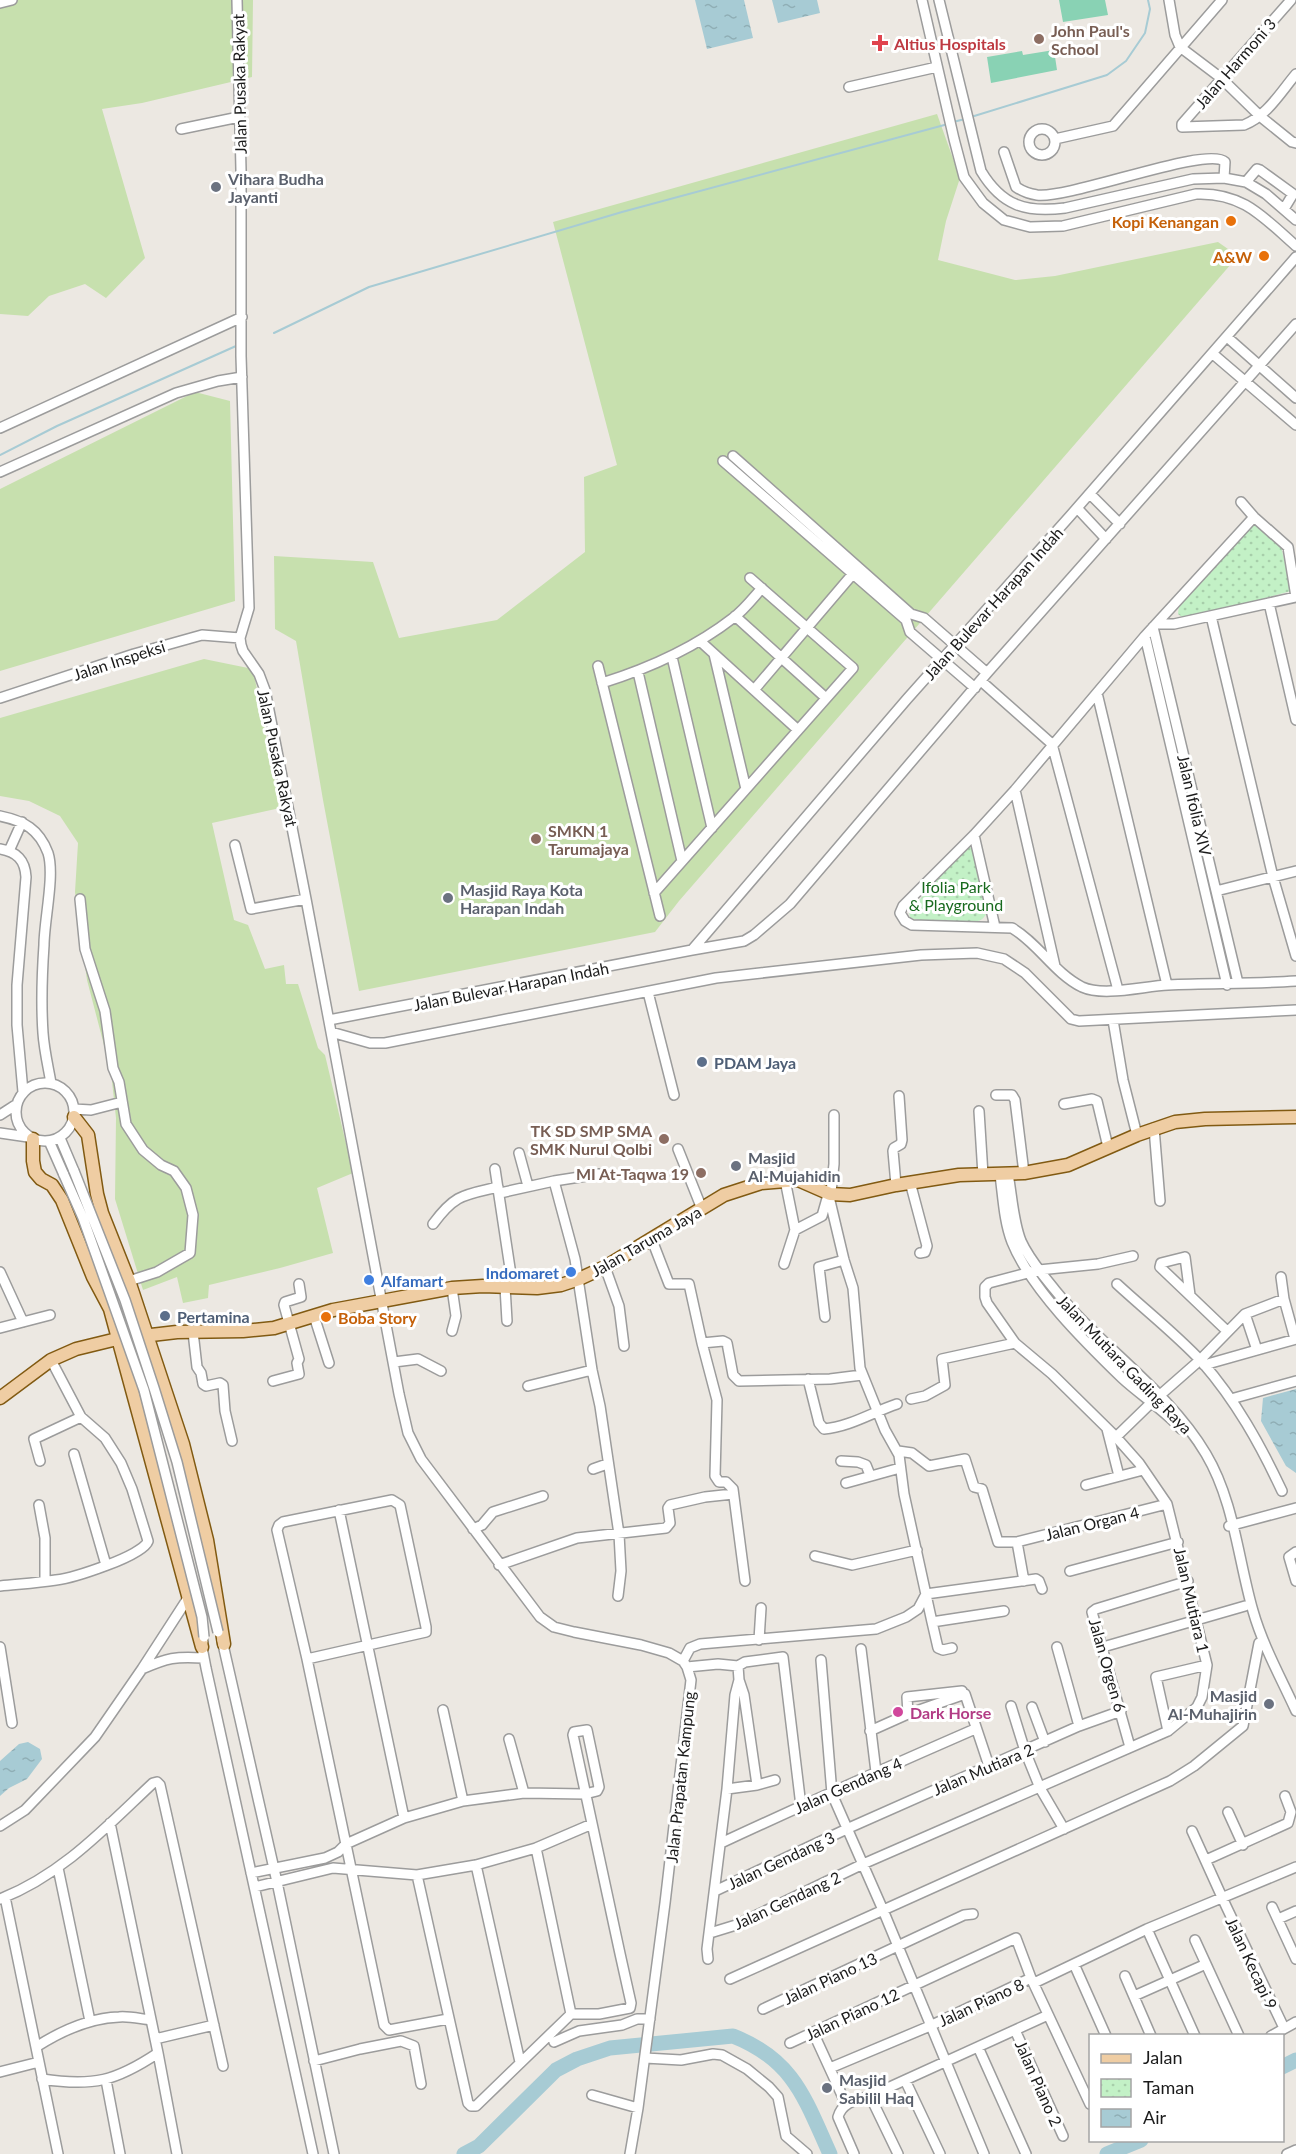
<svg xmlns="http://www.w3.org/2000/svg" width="1296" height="2154" font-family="Lato,sans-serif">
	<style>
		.grass { fill: #c7e0ae }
		.park { fill: url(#park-dots) }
		.pitch { fill: #89d2b4 }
		.water { fill: url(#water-ripples) }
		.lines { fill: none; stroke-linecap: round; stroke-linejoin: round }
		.stream { stroke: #a7cbd4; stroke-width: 2 }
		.river { stroke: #a7cbd4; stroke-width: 15 }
		.minor-casing { stroke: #9c9c9c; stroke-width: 12 }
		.major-casing { stroke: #815a12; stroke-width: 15 }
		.minor { stroke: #fff; stroke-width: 9 }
		.major { stroke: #efcda3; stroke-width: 12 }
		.minor-bridge-casing { stroke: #9c9c9c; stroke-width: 12; stroke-linecap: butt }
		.minor-bridge { stroke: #fff; stroke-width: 9 }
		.education-dot { fill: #8d6e63; stroke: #fff; stroke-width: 2 }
		.health-dot { fill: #e0444e; stroke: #fff; stroke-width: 2 }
		.worship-dot { fill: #6b7280; stroke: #fff; stroke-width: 2 }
		.food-dot { fill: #e8710a; stroke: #fff; stroke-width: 2 }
		.service-dot { fill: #5c6f8a; stroke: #fff; stroke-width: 2 }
		.shop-dot { fill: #3f7fe0; stroke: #fff; stroke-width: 2 }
		.hotel-dot { fill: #d1479c; stroke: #fff; stroke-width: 2 }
		.labels { text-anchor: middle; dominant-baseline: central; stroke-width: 6; stroke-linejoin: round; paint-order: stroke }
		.education-label { font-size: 16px; font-weight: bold; fill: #785e54; stroke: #fff; text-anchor: start }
		.health-label { font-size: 16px; font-weight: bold; fill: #be3a42; stroke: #fff; text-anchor: start }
		.street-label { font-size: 16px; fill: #1b1b1b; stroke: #fff }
		.worship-label { font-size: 16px; font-weight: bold; fill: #5b616d; stroke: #fff; text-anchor: start }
		.food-label { font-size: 16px; font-weight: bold; fill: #c56008; stroke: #fff; text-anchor: end }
		.park-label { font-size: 16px; fill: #186a1e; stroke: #fff }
		.service-label { font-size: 16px; font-weight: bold; fill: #4e5e75; stroke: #fff; text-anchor: start }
		.shop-label { font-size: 16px; font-weight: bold; fill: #366cbe; stroke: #fff; text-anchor: end }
		.hotel-label { font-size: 16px; font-weight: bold; fill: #b23c85; stroke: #fff; text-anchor: start }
	</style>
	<defs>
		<pattern id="park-dots" width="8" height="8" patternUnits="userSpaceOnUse" patternTransform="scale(1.5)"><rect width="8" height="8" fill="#c3f1c6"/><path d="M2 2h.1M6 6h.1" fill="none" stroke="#a7ceaa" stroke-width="1.8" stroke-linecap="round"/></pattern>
		<pattern id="water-ripples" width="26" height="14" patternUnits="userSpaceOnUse" patternTransform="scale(1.5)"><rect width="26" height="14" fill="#a7cbd4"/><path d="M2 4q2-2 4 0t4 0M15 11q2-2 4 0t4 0" fill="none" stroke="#8faeb5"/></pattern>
	</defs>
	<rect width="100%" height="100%" fill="#ece8e2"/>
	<path class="grass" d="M0,0H253L252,77L142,103L102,109L145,258L106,298L85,284L49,296L28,316L0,314Z
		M937,114L960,178L946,221L938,260L1015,280L1055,276L1218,242L1238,256L679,901L655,932L359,991L323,800L296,641L275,629L274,556L373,562L399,638L497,620L585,552L584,477L617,465L553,222Z
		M195,392L230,401L235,601L0,671V489Z
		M204,659L253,669L280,808L212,823L234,920L248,925L265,969L284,965L286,984H298L318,1048L325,1055L353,1173L317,1188L333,1253L280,1268L209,1285L208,1298L183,1303L177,1277L143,1290L115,1199L116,1118L111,1072L87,980L75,892L78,843L60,816L29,801L0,796V718Z"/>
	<path class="park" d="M1255,522L1281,546L1291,591L1221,610L1182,617L1178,614L1179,605Z
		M970,847L973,851L987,911C985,918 982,920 975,922L920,920L910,918L909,912L965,848Z"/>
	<path class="pitch" d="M1059,0H1105L1108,15L1063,22Z
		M1054,50L1057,70L991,83L987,57L1022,51L1023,55Z"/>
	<path class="water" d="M695,0H744L753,38L707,49Z
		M772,0H817L820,13L778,23Z
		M1296,1389V1473L1286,1466L1261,1421L1263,1398Z
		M28,1742L40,1749L42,1759L27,1779L9,1788L0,1796V1761L19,1744Z"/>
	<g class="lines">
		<path class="stream" d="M971,117L1107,75L1126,61L1145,33L1150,9L1148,0
			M953,122L965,119
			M274,333L369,287L622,212L948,124
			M0,455L57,426L236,346"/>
		<path class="river" d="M1282,2067L1296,2060
			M464,2154L479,2146L556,2070L577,2059L610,2048L733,2036C794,2060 805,2099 830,2154
			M1107,2154L1141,2140"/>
		<g class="minor-casing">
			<path id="minor" d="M237,0L241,170V356L249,608L240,638L241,645L243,651L259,674L265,690L306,899L399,1394L408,1433L421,1459L540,1617L554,1627L574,1632L641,1645L669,1653L683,1661L687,1667L691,1680L665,1903L638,2108L630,2154
				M922,0L954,139L964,177L983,203L1004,220L1030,227L1063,226L1196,194C1243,192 1264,218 1296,246
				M939,0L981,171C1002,206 1026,213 1065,208L1193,179L1224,178L1246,182L1266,194L1296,220
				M1169,0L1175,35L1180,47L1221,78L1261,117L1292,142L1296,143
				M1291,0L1182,124V127L1244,125C1267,116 1280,93 1296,74
				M0,3L12,0
				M849,87L937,67
				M181,129L239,117
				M1029 142a13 13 0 1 1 26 0a13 13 0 1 1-26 0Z
				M1055,139L1113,126L1222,0
				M1004,152L1016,187C1022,191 1030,194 1037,195C1071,199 1208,145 1225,162L1224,178
				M1246,182L1257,169L1260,170L1293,194L1284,209
				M1227,337L1296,398
				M1213,354L1296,425
				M0,428L242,317
				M733,456L911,614L924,618L987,673
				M723,461L906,620L910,632L975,688
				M0,472L176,393L218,381L242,377
				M1090,494L1120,524
				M1077,508L1106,539
				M1254,517L1145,636L1015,790L974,835L903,906L900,913L905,921L912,925L1012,928C1038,943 1054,973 1082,987C1104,997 1144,986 1168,985C1211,983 1253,984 1296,981
				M1269,603L1296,720
				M735,616L826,698
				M1211,616L1273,877L1296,956
				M1157,624H1174L1296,597L1288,547L1254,517L1241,502
				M1153,627L1238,983
				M1145,636L1227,985
				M700,641L798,730
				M714,654L746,789
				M672,657L712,828
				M598,666L660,916
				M638,672L682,861
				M981,681L1052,744L1118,990
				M602,683C650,668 693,649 733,618C744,610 753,598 762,588
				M754,690L857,569
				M1097,693L1167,985
				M0,698L134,654L202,635L240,638
				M1015,790L1055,966
				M0,816C24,821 39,829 48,853C55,875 44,921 44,945C42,974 41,1004 43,1033C44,1049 48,1066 51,1083
				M974,835L995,927
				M235,845L251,909L306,899
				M0,849C17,852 25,860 26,877L17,985V1025L23,1092
				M9,851L22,822
				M1216,891L1296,871
				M654,893L853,668L750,578
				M80,899L85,949L105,1011L113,1068L119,1082L126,1124L143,1150L161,1165L174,1171L186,1188L193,1215L190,1253L157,1272L129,1281
				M692,950L907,699L1070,516L1296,257
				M648,992L674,1095
				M329,1020L692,950L744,941L754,935L790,904L987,673L1296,324
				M1113,1020L1123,1080L1137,1135
				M331,1032L370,1043H385L716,978L921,955L977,953L1004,959L1025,973L1071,1019L1079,1021L1296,1010
				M16 1112a29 29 0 1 1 58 0a29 29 0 1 1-58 0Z
				M996,1095H1012L1015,1100L1024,1173
				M1064,1104L1092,1099L1097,1101L1108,1147
				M74,1109L91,1110L122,1102
				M979,1111L983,1175
				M0,1115L17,1104
				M834,1115V1164L830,1201L844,1260L853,1288L860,1368L885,1430L899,1455L904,1494L932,1622L1004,1611
				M1154,1128L1160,1201
				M0,1133L28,1137
				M60,1138L74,1171
				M49,1141L64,1175
				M678,1149L702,1209
				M519,1153L528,1186
				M495,1169L513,1288
				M1008,1174C1012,1195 1013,1221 1021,1241C1029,1259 1043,1275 1055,1290C1101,1347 1168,1390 1206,1454C1234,1501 1238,1559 1253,1611C1263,1646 1281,1678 1296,1711
				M1000,1175C1003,1196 1004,1222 1012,1242C1031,1289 1086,1343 1122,1378C1139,1394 1167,1412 1181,1429
				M785,1180L795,1230
				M554,1181L575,1259L592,1370L600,1406L619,1534L621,1571L618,1596
				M910,1182L927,1246L925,1252L920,1253
				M896,1185L893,1151L894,1148L901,1144L902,1140L899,1096
				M500,1193L554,1181L599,1174
				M433,1224C455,1194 464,1195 498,1187
				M652,1240L669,1284H689L702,1343L717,1400L715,1476L719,1482H726L733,1489L745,1581
				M784,1264L795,1230L822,1216L828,1195
				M605,1267L619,1306L624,1346
				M0,1272L23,1322
				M1281,1277L1284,1299L1295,1339
				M1117,1284C1144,1309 1177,1335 1202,1362C1236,1401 1260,1444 1282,1491
				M505,1287L507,1321
				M452,1288L456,1316L452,1331
				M1190,1295L1185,1257L1161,1263L1160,1267L1227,1331
				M1245,1314L1257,1350
				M314,1316L329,1363
				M825,1317L819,1267L844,1260
				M0,1328L50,1315
				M193,1332L197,1367L201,1373L203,1384L206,1386L220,1383L223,1385L225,1411L232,1441
				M702,1343L723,1341L727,1343L733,1375L739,1381L830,1379L862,1375
				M394,1362L418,1359L441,1371
				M1204,1365L1296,1339
				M808,1379L819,1423L824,1429C849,1427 873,1412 897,1404
				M273,1381L299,1374L297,1363L299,1359L284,1305L285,1302L301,1297L299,1284
				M528,1386L592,1370
				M911,1399L925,1396L945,1385L942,1359L1015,1343
				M1231,1399L1296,1381
				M1107,1429L1119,1476
				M1116,1437L1151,1403L1200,1360L1245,1314L1284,1299
				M898,1451L912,1453L929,1466L965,1459L974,1487L982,1489L998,1542H1017L1167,1504
				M74,1454L106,1565
				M40,1461L34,1439L81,1417
				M841,1461L858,1462L866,1465L870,1475
				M593,1469L607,1464
				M846,1483L900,1468
				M1086,1485L1143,1470
				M392,1500L400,1505L426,1627V1632L307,1659L277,1530L279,1525L283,1522Z
				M39,1505L45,1538V1581
				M339,1510L404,1818
				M1229,1526L1296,1508
				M473,1529L482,1525L493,1512L543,1496
				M1017,1542L1024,1581
				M1296,1552L1289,1557L1296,1581
				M815,1556L852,1565L917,1550
				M499,1565L577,1538L666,1528L670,1523L668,1508L670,1505L705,1497L733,1494
				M1070,1571L1178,1542
				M0,1586C19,1584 37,1583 56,1580C73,1578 143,1556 148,1541L132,1489L121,1463L105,1438L81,1417L51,1360
				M932,1622L938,1648L943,1650L952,1648
				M222,1640L277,1882L334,2154
				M759,1640L761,1608
				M203,1641L202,1647L206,1668L313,2154
				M0,1647L12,1723
				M1057,1647L1079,1726
				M1103,1647L1245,1606
				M861,1649L876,1772
				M307,1659L384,2025L389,2030L448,2019
				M821,1660L832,1794L883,1910L984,2154
				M683,1661L690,1648L700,1644L876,1629L906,1617L918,1609L926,1594L1036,1579L1039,1581L1042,1589
				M738,1666L739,1680L744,1695L757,1785
				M687,1667L718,1664L738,1666L745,1662L783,1657L801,1806
				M142,1669C167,1658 176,1656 203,1658
				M739,1680L735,1695L727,1789L757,1785L775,1780
				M965,1694L989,1766
				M1011,1706L1025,1751L1040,1788L1064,1829
				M1032,1707L1045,1742
				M443,1710L463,1801
				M908,1714L907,1697L962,1691
				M870,1731L908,1714L965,1694
				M1168,1731L1156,1677L1207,1665
				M509,1739L524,1793
				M1130,1747L1092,1612L1096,1609L1188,1581
				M1228,1812L1243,1845
				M110,1823L158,2053L177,2154
				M0,1826L25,1810L95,1737L142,1669L188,1598
				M1192,1831L1226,1906L1284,2028
				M721,1843C805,1804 890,1766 975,1729
				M536,1848L571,2014
				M1206,1860L1288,1823L1291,1812L1285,1796
				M476,1865L520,2062
				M58,1868L90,2021
				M251,1873L325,1858L338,1852L346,1844L404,1818L463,1801L524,1793L585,1794L597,1791L599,1787L587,1730L574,1732L573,1735C592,1825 611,1914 631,2003L630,2008L599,2014H571L476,2106H471L468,2103L417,1875
				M255,1887L333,1868L417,1875L476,1865L536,1848L592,1824
				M715,1891L851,1827L1079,1726L1121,1711
				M5,1897L58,2154
				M0,1899C62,1875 106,1827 153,1783L157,1782L160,1785L223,2066
				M1272,1907L1296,1959
				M1278,1919L1296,1911
				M1147,1929L1195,2036
				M710,1933L736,1925L863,1864L1168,1731L1197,1707L1202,1697L1207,1665L1167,1504L1139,1463L1116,1437L1052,1374L1015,1343L987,1303L985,1297V1287L989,1283L1039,1270L1098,1264L1133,1256
				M1195,1940L1206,1964
				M708,1959L707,1949L727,1789
				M1074,1964L1106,2036
				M1125,1976L1151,2036
				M730,1979L1170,1781L1194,1766L1243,1726L1259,1643
				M1034,1983L1147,1929L1296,1867
				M1134,1996L1206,1964L1239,2036
				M763,2009L964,1915L973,1914
				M1015,2030L1063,2136
				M813,2032L846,2104
				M1271,2036L1296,2022
				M155,2039L214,2025
				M554,2042L579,2031L622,2025L637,2019H650
				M790,2043L1016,1938L1031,1978L1090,2104
				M36,2047C61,2031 88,2018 119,2017C129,2016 141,2019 151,2020
				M978,2047L1026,2154
				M645,2058L681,2060L713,2054L722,2055L747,2069L769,2087L778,2097L786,2136L807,2154
				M314,2061L360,2049L401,2041L414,2046L421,2084
				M830,2068L930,2026L1031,1978
				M0,2072L39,2062
				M42,2079C93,2087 116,2081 158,2053
				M106,2080L120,2154
				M905,2080L940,2154
				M592,2095L638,2108
				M870,2096L898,2154
				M854,2154L838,2117C842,2102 857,2100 870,2096L1048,2015
				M1287,2154L1296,2150"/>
		</g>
		<g class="major-casing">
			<path id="major" d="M74,1117L88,1135L97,1194L102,1213L129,1281L183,1444L207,1540L224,1644
				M33,1139V1161L35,1172L41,1179L52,1185L62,1200L93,1277L110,1309L202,1647
				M0,1398L51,1360L76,1349L117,1339L177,1332L243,1331L274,1328L333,1310L452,1288L483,1286L537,1288L561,1285L579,1279L605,1267L724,1195L761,1183L798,1180L830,1194L850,1195L896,1185L959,1175L1024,1173L1068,1165L1137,1135L1175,1122L1205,1119L1296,1117"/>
		</g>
		<use href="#minor" class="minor"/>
		<use href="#major" class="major"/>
		<g class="minor-bridge-casing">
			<path id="minor-bridge" d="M74,1171L125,1300L154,1388L177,1462L218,1632
				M64,1175L83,1218L144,1390L202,1617L204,1637"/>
		</g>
		<use href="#minor-bridge" class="minor-bridge"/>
	</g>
	<g class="education-dot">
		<circle cx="1039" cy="39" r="6"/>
		<circle cx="536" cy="839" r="6"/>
		<circle cx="664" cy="1139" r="6"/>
		<circle cx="701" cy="1173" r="6"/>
	</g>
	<path class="health-dot" d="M877 34h6v6h6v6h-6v6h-6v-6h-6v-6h6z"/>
	<g class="worship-dot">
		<circle cx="216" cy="187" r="6"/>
		<circle cx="448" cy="898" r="6"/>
		<circle cx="736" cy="1166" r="6"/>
		<circle cx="1269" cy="1704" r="6"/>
		<circle cx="827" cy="2088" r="6"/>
	</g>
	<g class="food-dot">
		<circle cx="1231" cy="221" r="6"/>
		<circle cx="1264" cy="256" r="6"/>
		<circle cx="326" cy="1317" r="6"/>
	</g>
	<g class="service-dot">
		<circle cx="702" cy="1062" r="6"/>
		<circle cx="165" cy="1316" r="6"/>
	</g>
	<g class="shop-dot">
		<circle cx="571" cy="1272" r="6"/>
		<circle cx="369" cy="1280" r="6"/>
	</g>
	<circle class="hotel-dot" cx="898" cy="1712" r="6"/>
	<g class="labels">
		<g class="education-label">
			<text x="1051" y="30">John Paul's<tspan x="1051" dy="18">School</tspan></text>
			<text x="548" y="830">SMKN 1<tspan x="548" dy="18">Tarumajaya</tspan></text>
			<text x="652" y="1130" text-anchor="end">TK SD SMP SMA<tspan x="652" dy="18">SMK Nurul Qolbi</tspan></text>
			<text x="689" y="1173" text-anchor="end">MI At-Taqwa 19</text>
		</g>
		<g class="health-label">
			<text x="894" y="43">Altius Hospitals</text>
		</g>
		<g class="street-label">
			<text transform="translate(1235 63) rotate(-49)">Jalan Harmoni 3</text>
			<text transform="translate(239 84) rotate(-91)">Jalan Pusaka Rakyat</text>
			<text transform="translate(993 603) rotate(-48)">Jalan Bulevar Harapan Indah</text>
			<text transform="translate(119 660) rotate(-18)">Jalan Inspeksi</text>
			<text transform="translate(278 758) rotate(78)">Jalan Pusaka Rakyat</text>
			<text transform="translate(1195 805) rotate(77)">Jalan Ifolia XIV</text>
			<text transform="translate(511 986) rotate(-11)">Jalan Bulevar Harapan Indah</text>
			<text transform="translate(646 1241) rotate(-30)">Jalan Taruma Jaya</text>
			<text transform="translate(1125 1364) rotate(46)">Jalan Mutiara Gading Raya</text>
			<text transform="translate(1092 1523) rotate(-14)">Jalan Organ 4</text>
			<text transform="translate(1192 1600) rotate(77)">Jalan Mutiara 1</text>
			<text transform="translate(1108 1665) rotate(74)">Jalan Orgen 6</text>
			<text transform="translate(983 1769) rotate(-23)">Jalan Mutiara 2</text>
			<text transform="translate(680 1777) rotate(-84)">Jalan Prapatan Kampung</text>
			<text transform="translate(848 1785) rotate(-24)">Jalan Gendang 4</text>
			<text transform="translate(781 1860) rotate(-25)">Jalan Gendang 3</text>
			<text transform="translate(787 1900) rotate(-25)">Jalan Gendang 2</text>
			<text transform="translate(1252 1963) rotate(65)">Jalan Kecapi 9</text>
			<text transform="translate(830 1978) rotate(-25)">Jalan Piano 13</text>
			<text transform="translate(981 2002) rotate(-25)">Jalan Piano 8</text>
			<text transform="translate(852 2014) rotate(-25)">Jalan Piano 12</text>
			<text transform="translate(1039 2083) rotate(66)">Jalan Piano 2</text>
		</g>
		<g class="worship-label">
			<text x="228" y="178">Vihara Budha<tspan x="228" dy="18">Jayanti</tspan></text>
			<text x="460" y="889">Masjid Raya Kota<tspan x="460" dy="18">Harapan Indah</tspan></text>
			<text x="748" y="1157">Masjid<tspan x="748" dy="18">Al-Mujahidin</tspan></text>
			<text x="1257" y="1695" text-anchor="end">Masjid<tspan x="1257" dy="18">Al-Muhajirin</tspan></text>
			<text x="839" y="2079">Masjid<tspan x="839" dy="18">Sabilil Haq</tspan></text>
		</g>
		<g class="food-label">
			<text x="1219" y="221">Kopi Kenangan</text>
			<text x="1252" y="256">A&amp;W</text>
			<text x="338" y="1317" text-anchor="start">Boba Story</text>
		</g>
		<g class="park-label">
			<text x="956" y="886">Ifolia Park<tspan x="956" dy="18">&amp; Playground</tspan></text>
		</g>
		<g class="service-label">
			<text x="714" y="1062">PDAM Jaya</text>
			<text x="177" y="1316">Pertamina</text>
		</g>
		<g class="shop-label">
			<text x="559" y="1272">Indomaret</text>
			<text x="381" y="1280" text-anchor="start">Alfamart</text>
		</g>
		<g class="hotel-label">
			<text x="910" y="1712">Dark Horse</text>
		</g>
	</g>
	<rect x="1089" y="2034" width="195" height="108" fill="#ffffff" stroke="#a4a4a4" stroke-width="1.5"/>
	<rect x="1101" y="2054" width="30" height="9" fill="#efcda3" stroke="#a4a4a4" stroke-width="1.5"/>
	<text x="1143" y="2064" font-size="18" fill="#1b1b1b">Jalan</text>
	<rect x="1101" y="2079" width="30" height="18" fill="url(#park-dots)" stroke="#a4a4a4" stroke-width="1.5"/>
	<text x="1143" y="2094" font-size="18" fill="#1b1b1b">Taman</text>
	<rect x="1101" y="2109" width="30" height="18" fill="url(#water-ripples)" stroke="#a4a4a4" stroke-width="1.5"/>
	<text x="1143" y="2124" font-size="18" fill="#1b1b1b">Air</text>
</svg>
